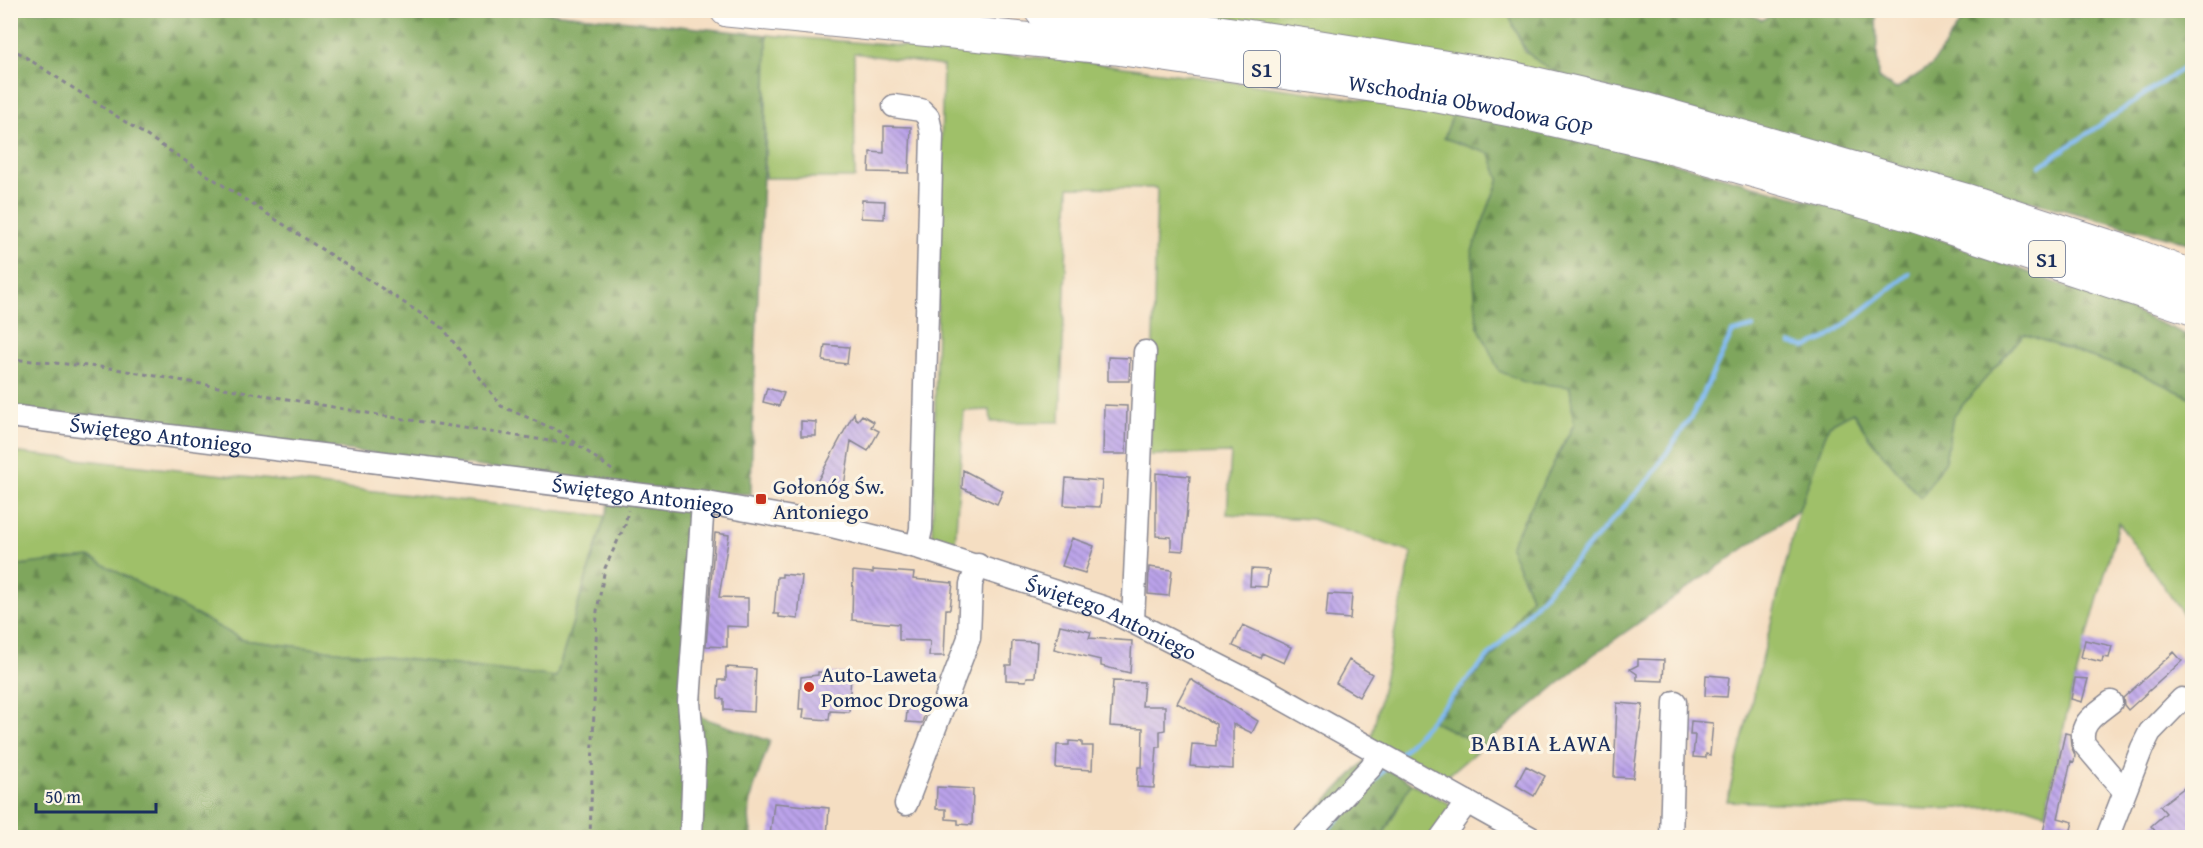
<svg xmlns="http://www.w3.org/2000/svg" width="2203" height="848" font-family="'Gentium Book Plus',serif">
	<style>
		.green { fill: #9fc069; stroke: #5d7864; stroke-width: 1.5 }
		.forest { fill: url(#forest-firs); stroke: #4d6a5e; stroke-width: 1.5 }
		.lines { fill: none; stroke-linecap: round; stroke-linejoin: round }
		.stream { stroke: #82bbf3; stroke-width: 4.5 }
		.building { fill: url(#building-back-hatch) }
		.minor-casing { stroke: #888690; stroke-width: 25 }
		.highway-casing { stroke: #888690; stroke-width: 35 }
		.path { stroke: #888690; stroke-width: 3; stroke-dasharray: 4.5 4.5; stroke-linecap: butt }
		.minor { stroke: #fff; stroke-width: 22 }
		.highway { stroke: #fff; stroke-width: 33 }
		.poi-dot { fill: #c8321e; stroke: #fcf5e5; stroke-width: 2 }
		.labels { text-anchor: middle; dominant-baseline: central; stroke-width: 6; stroke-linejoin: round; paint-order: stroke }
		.shield { fill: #fcf5e5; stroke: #5e6a86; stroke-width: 1.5 }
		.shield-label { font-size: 21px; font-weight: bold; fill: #1b2f5e }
		.street-label { font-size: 22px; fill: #1b2f5e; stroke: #fcf5e5 }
		.poi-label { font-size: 22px; fill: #1b2f5e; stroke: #fcf5e5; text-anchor: start }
		.neighbourhood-label { font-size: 24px; letter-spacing: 1.5px; fill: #1b2f5e; stroke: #fcf5e5 }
	</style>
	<defs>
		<pattern id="forest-firs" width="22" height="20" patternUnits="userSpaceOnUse" patternTransform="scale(1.5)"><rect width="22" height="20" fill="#7fa65d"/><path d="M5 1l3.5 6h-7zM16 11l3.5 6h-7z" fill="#678850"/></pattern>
		<pattern id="building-back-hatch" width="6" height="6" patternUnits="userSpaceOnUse" patternTransform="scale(1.5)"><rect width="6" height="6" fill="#bba3ea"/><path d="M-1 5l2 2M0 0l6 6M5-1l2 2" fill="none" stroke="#9785c1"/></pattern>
	</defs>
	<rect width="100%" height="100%" fill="#fcf5e5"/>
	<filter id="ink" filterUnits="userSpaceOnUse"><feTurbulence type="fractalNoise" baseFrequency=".0167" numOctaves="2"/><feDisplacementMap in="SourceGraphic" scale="12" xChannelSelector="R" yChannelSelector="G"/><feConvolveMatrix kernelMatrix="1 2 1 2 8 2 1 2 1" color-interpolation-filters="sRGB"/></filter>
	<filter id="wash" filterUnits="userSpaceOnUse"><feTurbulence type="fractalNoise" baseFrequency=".008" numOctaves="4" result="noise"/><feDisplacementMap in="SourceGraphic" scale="24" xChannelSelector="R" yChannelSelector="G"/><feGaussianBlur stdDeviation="1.35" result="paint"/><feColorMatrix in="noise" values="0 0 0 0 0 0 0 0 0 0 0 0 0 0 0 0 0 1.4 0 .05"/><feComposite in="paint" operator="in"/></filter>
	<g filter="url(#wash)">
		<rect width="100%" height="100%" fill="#f5dec2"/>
		<path class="green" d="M1169,11H1507L1525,52L1571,79Z
			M2055,11H2088L2077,18L2055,13Z
			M767,35L1080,61L1454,112L1444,138L1491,154L1499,179L1472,251L1524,382L1570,386L1574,424L1510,547L1531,597L1494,655L1432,721L1483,746L1446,777L1371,740L1412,553L1312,519L1227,514L1231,453L1150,455L1157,188L1069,187L1060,422H991L990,410L964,411L955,545L932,537L943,66L854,53L855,178H765Z
			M2024,334L2141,374L2192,398V627L2119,523L2070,698L2046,813L2025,806L1932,809L1727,801L1799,510L1829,425L1853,412L1870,439L1945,461L1953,416Z
			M11,452L605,516L556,677L243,640L90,558L11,566Z
			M1411,783L1465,812L1448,837L1382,838Z"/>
		<path class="forest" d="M521,10L767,35C765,188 754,341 751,494L682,492L11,408V11Z
			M1740,10L1762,20L1779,11H1876L1878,78L1896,89L1931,66L1968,11H2055V13L2077,18L2088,11H2192V244L1571,79C1525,57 1527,57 1507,11Z
			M1454,112L1624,149L1918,231L2127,309L2192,337V398L2141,374L2024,334L1953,416L1945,461L1921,498L1870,439L1853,412L1829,425L1799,510L1593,655L1483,746L1432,721L1494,655L1531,597L1510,547L1574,424L1570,387L1524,382L1499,371L1477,324L1472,251L1499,179L1490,154L1444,138Z
			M610,501L706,511L698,716L770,741C761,770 741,808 753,837H11L10,566L90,557L243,640L556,677Z
			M1368,758L1411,783L1382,837L1289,838Z"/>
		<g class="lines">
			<path class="stream" d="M2040,166L2192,62
				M1791,344L1807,347L1829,337L1909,274
				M1400,754L1650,478L1696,409L1732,333L1753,327
				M1320,838L1384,770"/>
		</g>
		<g id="blocks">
			<path class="building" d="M884,126L911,127L909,173L869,172L870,152L884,153Z
				M862,200L885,201L884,219L861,218Z
				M825,345L849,347L847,364L823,361Z
				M1108,357L1130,358L1129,381H1108Z
				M767,388L784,393L779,406L763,402Z
				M1104,405L1127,406L1126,454H1103Z
				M854,413L855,418L858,420L862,415L874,422L871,427L879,431L868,451L851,441L844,486L817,482Z
				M801,421L816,422V436H801Z
				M963,470L1003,491L997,504L962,488Z
				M1156,473L1190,476L1183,551L1171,550V537L1156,536Z
				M1066,478L1102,481L1100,507L1064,505Z
				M715,533L729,535L719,597L748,598V627L727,626V647L706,646Z
				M1072,538L1094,546L1085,573L1062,566Z
				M1149,567L1172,570L1169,596L1148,594Z
				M1251,569L1269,570L1267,587L1250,586Z
				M873,570L914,573L913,579L953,583L950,609H946L944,656H929L930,641L899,640V624L852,620L853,571L873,573Z
				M782,574L802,576L798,619L779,617V614H774L777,577H782Z
				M1328,594L1352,595L1350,619L1326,617Z
				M1060,625L1091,632L1089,638L1132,641L1130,673L1101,666V660L1054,649Z
				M1243,625L1291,647L1284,663L1262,653L1260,658L1233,646Z
				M2085,640L2112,646L2109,658L2103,657L2102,662L2081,657Z
				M1012,641L1037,642L1035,677H1027L1026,681L1006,680V665H1011Z
				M2174,652L2182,661L2128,710L2124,705L2123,698Z
				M1638,659L1664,660L1663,681L1637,680V674L1630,669L1638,665Z
				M1349,660L1372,674L1359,697L1336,683Z
				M726,667L756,669L754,712L724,710V699L718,698V689L719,680H726Z
				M818,672L851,674L849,712L830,711L829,720L803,718L804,709H799L801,677L818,675Z
				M1706,675L1729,677L1727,697L1705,696Z
				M2075,678L2088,679L2082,702L2071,699Z
				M1190,679L1258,721L1252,733L1233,724V769L1190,766L1192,744L1216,746V724L1177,703Z
				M1113,681L1144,682L1142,706H1165V730L1160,731V747H1157L1154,788L1137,787L1138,767H1142L1143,728L1110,726Z
				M908,700L929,701L922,723L906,722Z
				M1617,703L1643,705L1633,778L1614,777Z
				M1691,721L1713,723L1710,755L1706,754V758L1693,757L1695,735H1690Z
				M2065,733L2070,734L2071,746L2075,755L2074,762L2071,761L2058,818L2073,822L2069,837H2042Z
				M1069,741L1082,742V746H1093L1092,770L1056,768L1057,745H1069Z
				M1526,766L1545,776L1534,796L1516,785Z
				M2193,781V837H2160L2151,826L2166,813L2160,806Z
				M937,787L973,789L972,825L958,824V820L946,819V809H936Z
				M774,803L829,808L827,837L770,836Z"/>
		</g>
	</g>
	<g filter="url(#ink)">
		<use href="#blocks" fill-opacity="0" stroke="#888690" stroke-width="1.5"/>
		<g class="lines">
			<g class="minor-casing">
				<g id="minor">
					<path d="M894,106L921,110L928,117L932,135L921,529L917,547"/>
					<path id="s1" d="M10,416L707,503L820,523L917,547L1105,608L1263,688L1531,838"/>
					<path d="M1133,621L1145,352"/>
					<path d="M2111,702C2096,714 2078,723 2084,744L2124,791"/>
					<path d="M906,804L969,638L971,584L978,565"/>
					<path d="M691,838L694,762L689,702L703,503"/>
					<path d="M1304,838L1371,767L1380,753"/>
					<path d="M1441,838L1467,802"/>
					<path d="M1671,838L1675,702"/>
					<path d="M2107,838L2142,748L2150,732L2182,699"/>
				</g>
			</g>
			<g class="highway-casing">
				<g id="highway">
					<path id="s2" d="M727,10L1116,48L1412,91L1511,110L1659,144L1915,216L2192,308"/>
					<path d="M1041,10L1130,19L1321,47L1511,78L1641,108L1965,200L2126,252L2192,277"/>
				</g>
			</g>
			<path class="path" d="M10,47L443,328L501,406L561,432L616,473
				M10,359L110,368L384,416L577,445
				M590,838L597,611L605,568L625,525L628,510"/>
			<use href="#minor" class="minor"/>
			<use href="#highway" class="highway"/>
		</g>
	</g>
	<g class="poi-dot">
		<rect x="755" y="493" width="12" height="12" rx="3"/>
		<circle cx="809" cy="687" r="6"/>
	</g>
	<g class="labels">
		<g class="shield">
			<rect x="1244" y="51" width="36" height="36" rx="4.5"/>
			<rect x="2029" y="241" width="36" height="36" rx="4.5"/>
		</g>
		<g class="shield-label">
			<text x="1262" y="69">S1</text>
			<text x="2047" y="259">S1</text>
		</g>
		<g class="street-label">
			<text stroke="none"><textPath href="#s2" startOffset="750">Wschodnia Obwodowa GOP</textPath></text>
			<text stroke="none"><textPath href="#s1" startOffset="152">Świętego Antoniego</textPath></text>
			<text stroke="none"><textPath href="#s1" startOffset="638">Świętego Antoniego</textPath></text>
			<text stroke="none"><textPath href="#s1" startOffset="1124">Świętego Antoniego</textPath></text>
		</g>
		<g class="poi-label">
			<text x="773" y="486">Gołonóg Św.<tspan x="773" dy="25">Antoniego</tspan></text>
			<text x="821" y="674">Auto-Laweta<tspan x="821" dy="25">Pomoc Drogowa</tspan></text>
		</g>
		<g class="neighbourhood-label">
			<text x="1542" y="742">BABIA ŁAWA</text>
		</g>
	</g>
	<rect width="2203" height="848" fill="none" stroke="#fcf5e5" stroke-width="36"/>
	<path d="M36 803v9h120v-9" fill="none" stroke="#1b2f5e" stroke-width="3"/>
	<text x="45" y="803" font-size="18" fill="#1b2f5e" stroke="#fcf5e5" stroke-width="4.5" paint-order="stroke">50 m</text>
</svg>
